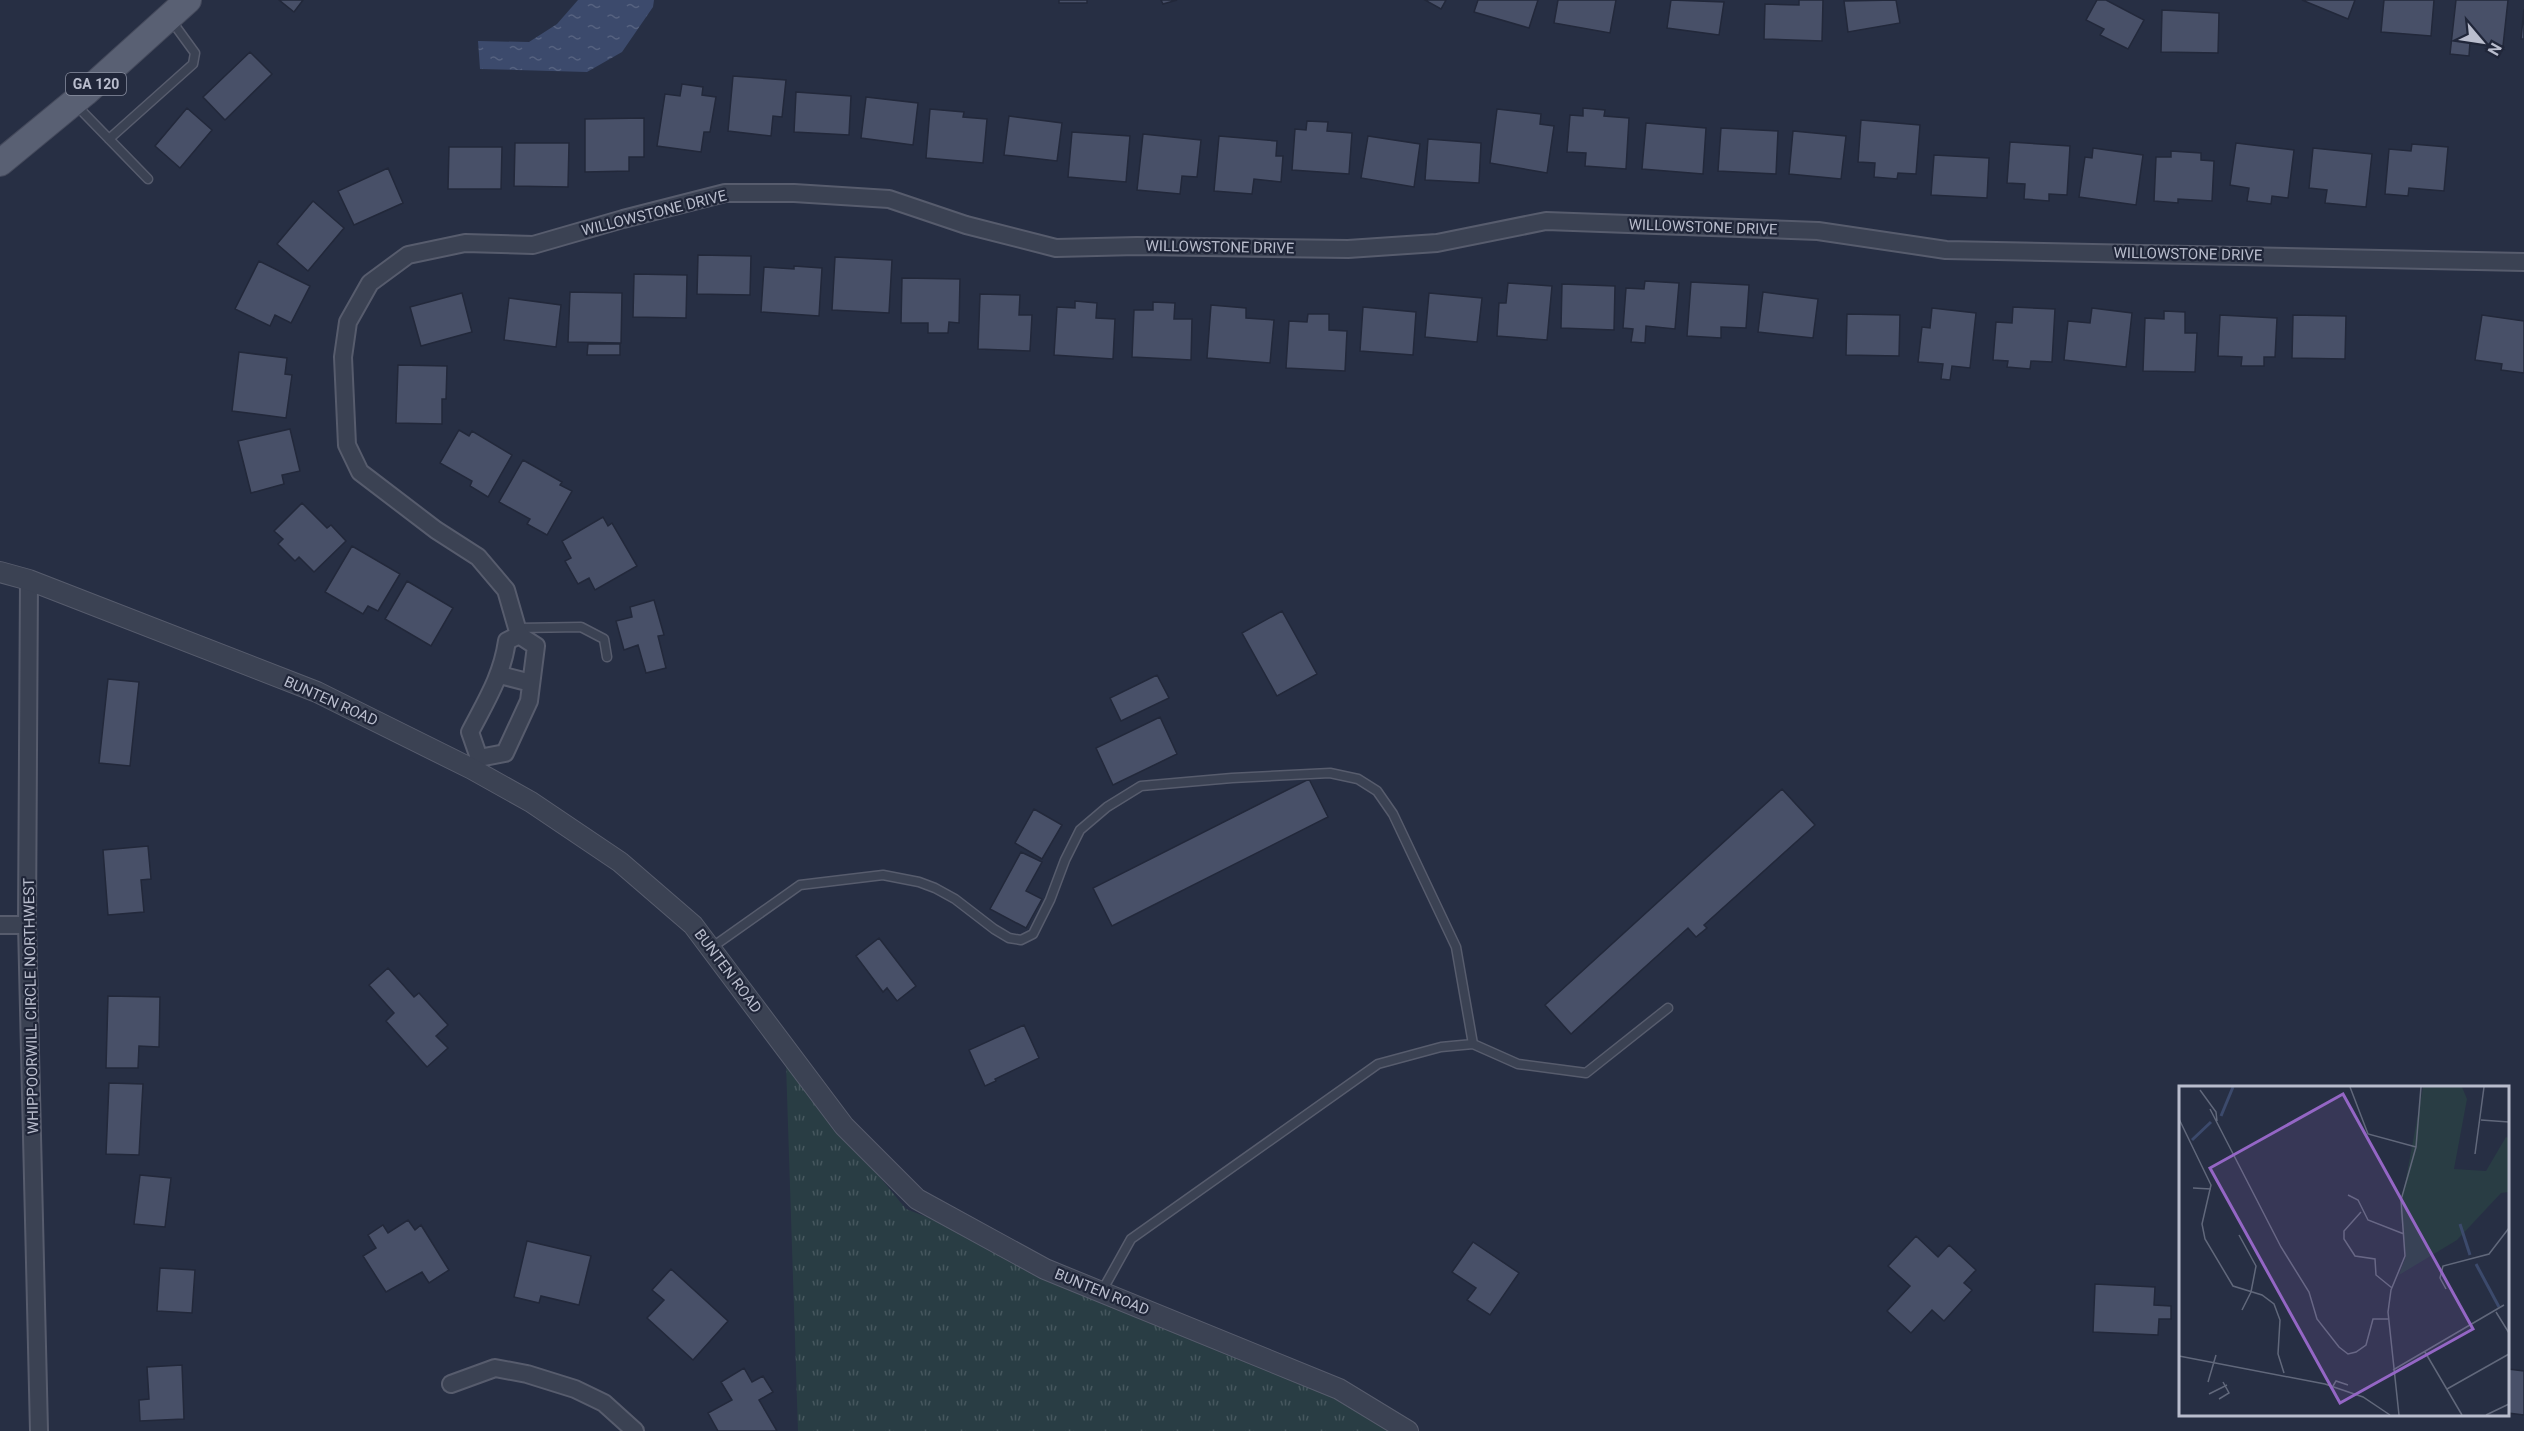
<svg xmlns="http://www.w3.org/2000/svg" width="2524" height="1431" font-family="Roboto,sans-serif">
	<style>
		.grass { fill: url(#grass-tufts) }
		.water { fill: url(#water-ripples) }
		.building { fill: #485068; stroke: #22283a; stroke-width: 1.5 }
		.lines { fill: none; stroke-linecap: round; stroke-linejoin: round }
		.service-casing { stroke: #575c6d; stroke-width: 11 }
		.minor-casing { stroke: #575c6d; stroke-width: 20 }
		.tertiary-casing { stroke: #575c6d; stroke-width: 22 }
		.primary-casing { stroke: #454a5c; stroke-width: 28 }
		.service { stroke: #3b4253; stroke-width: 8 }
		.minor { stroke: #3b4253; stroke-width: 16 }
		.tertiary { stroke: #3b4253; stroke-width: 20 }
		.primary { stroke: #596073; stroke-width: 26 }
		.labels { text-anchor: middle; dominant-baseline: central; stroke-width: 4.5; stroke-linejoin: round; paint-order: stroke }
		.shield { fill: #202639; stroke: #8b90a1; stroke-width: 1.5 }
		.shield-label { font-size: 14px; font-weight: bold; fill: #b9bdcd }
		.street-label { font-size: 15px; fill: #b9bdcd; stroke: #202639 }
		.inset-river { fill: none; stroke: #3c4a6c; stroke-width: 3 }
		.inset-road { fill: none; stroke: #61687b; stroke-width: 1.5 }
		.view { fill: #9466c5; fill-opacity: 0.15; stroke: #9466c5; stroke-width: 3 }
		.inset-edge { fill: none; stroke: #b9bdcd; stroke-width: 3 }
	</style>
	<defs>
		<pattern id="grass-tufts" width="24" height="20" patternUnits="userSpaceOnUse" patternTransform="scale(1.5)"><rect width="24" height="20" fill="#293d44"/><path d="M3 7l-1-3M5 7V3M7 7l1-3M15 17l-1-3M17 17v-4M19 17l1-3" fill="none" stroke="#46575e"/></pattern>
		<pattern id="water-ripples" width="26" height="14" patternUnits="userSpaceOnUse" patternTransform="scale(1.5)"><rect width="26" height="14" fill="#3c4a6c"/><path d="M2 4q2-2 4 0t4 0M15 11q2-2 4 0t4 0" fill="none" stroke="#566280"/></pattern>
	</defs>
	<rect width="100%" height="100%" fill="#272f44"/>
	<path class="grass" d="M786,1063L906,1209L1099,1283L1301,1366L1388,1431H798Z"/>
	<path class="water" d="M578,0H654L653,7L622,52L587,72L480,69L478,41L529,42L557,24Z"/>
	<path class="building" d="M279,0H303L294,12Z
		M1059,0H1087V3H1059Z
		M1161,0H1177L1163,4Z
		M1425,0H1446L1441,9Z
		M1478,0H1538L1529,28L1474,12Z
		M1558,0H1616L1610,33L1554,23Z
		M1671,0L1724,2L1719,35L1667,28Z
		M1799,0H1823L1822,41L1764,39L1765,4L1799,5Z
		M1896,0L1900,23L1848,32L1844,1Z
		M2097,0H2106L2144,20L2128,49L2100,35L2104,29L2086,20Z
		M2302,0H2355L2348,19Z
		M2384,0H2434L2431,36L2381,32Z
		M2456,0H2508L2503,46L2470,42L2469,56L2450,54Z
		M2524,9V39H2521Z
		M2162,10L2219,13L2218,53L2161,52Z
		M250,52L272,74L225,120L203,97Z
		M733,76L786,80L782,117L773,116L771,136L728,131Z
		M682,84L703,87L702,95L716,97L710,132H704L701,152L657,146L665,94L680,96Z
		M796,92L851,96L849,135L794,132Z
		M866,97L918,103L913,145L861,138Z
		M187,108L212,130L180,168L155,146Z
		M1583,108L1605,110L1604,116L1629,118L1626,169L1585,166L1586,153L1567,152L1570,115L1583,116Z
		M930,109L964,112L963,117L987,119L983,163L926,158Z
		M1497,109L1541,114L1540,124L1554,126L1547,173L1490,163Z
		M1009,116L1062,123L1057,161L1004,155Z
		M644,118V157H629V171L585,172V119Z
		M1861,120L1920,125L1916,174L1898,173L1897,179L1874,177L1875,163L1858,162Z
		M1307,121L1328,122L1327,131L1352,133L1349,174L1292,170L1295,129L1306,130Z
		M1646,123L1706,128L1703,174L1642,169Z
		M1721,128L1778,131L1776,174L1718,171Z
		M1793,131L1846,136L1841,179L1789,174Z
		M1072,132L1130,136L1126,182L1068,177Z
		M1143,134L1201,140L1197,177L1182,176L1180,194L1137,190Z
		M1219,136L1277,141L1276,156H1283L1281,182L1254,179L1252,194L1214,191Z
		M1368,136L1420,144L1414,187L1361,178Z
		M1428,139L1481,143L1479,183L1425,180Z
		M2010,142L2070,146L2067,195L2049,194V201L2024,199L2025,184L2007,183Z
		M515,143H569L568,187L514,186Z
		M2236,143L2294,150L2288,198L2272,196L2271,204L2247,201L2249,188L2230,185Z
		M2412,144L2448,147L2444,191L2409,188L2408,196L2385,194L2389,149L2411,151Z
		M449,147H502L501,189H448Z
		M2093,148L2143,155L2136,205L2079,197L2085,157L2092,158Z
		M2313,148L2372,154L2366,207L2325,203L2327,190L2309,188Z
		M2171,151L2201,153V160L2214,161L2212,201L2178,199V203L2154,201L2156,157H2171Z
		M1934,155L1989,158L1987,198L1931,195Z
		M388,168L403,203L354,225L338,191Z
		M313,201L344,228L308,271L277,244Z
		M698,255L751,256L750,295L697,294Z
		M835,257L892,260L889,313L832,310Z
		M259,261L310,286L291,323L275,315L270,326L235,309Z
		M794,266L822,268L819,316L761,312L764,267L794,269Z
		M634,274L687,275L686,318L633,317Z
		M902,278L960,279L959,323L949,322L948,333H928V323H901Z
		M1645,281L1679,283L1675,329L1646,326L1645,343L1631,342L1633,329L1623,328L1626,288L1644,289Z
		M1691,282L1749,285L1746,328L1721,327V338L1687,336Z
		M1508,283L1552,286L1547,340L1497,336L1499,303H1506Z
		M1562,284L1615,286L1614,330L1561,328Z
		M570,292L622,293L621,343L568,342Z
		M1763,292L1818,299L1813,338L1758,332Z
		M462,293L472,332L421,346L410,307Z
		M1429,293L1482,298L1477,342L1425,337Z
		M980,294L1020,295L1019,315H1032L1030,351L978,349Z
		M509,298L561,305L556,347L504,340Z
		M1075,301L1097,303L1096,318L1115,319L1113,359L1054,355L1057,307L1075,308Z
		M1153,302L1175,303L1174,319H1192L1191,360L1132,357L1134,310H1153Z
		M1211,305L1246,308V318L1274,320L1270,363L1207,358Z
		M1363,307L1416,312L1413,355L1360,351Z
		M2013,307L2055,309L2052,362L2031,361L2030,369L2007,367L2008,361L1993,360L1996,322L2012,323Z
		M1932,308L1976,313L1970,368L1952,366L1950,380L1941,379L1943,364L1918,362L1922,327L1930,328Z
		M2092,308L2132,313L2126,367L2064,360L2068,321L2090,323Z
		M2164,311L2185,312V333H2197L2195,372L2143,371L2145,318L2164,319Z
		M1308,314H1329V330L1347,331L1345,371L1286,368L1289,321L1307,322Z
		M1847,314L1900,315L1899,356L1846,355Z
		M2220,315L2277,318L2275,357H2264V366H2241L2242,357L2218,356Z
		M2293,315L2346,316L2345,359L2292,358Z
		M2482,315L2524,321V373L2501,370L2502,364L2475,360Z
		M588,344H620V355H587Z
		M239,352L287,358L285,374L292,375L286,418L232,411Z
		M398,365L447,366L446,399H442V424L396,423Z
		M290,429L300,471L282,475L284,484L251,493L238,441Z
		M459,430L469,436L472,431L512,455L488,497L470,486L472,481L440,463Z
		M523,460L562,482L560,485L572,491L547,535L527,524L530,519L499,502Z
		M302,503L327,528L331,525L346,541L314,572L299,557L295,561L278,544L283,539L274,531Z
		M603,517L608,526L612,523L637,566L595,590L589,578L578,584L565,561L571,558L562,541Z
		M352,546L400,574L378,611L368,606L363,614L325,592Z
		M407,581L453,608L431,646L385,619Z
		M654,600L664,635L658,636L666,668L646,673L638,645L624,650L616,621L632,617L630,607Z
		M1282,611L1317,674L1277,696L1242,633Z
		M1157,675L1169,698L1121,721L1110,698Z
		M108,679L139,682L130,766L99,763Z
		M1160,717L1177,754L1113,785L1096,748Z
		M1309,779L1328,817L1112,926L1093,888Z
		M1782,789L1815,825L1704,925L1707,928L1696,937L1688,928L1571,1034L1545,1005Z
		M1034,809L1062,825L1042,859L1015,843Z
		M148,846L151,879L141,880L144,912L108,915L103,850Z
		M1021,852L1042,862L1026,891L1042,899L1026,928L990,909Z
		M879,938L916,986L897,1001L887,988L883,992L856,956Z
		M388,968L414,997L419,993L448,1025L436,1036L448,1048L427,1067L386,1021L394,1013L369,985Z
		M108,996L160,997L159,1047L139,1046L138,1068H106Z
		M1024,1025L1039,1058L995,1079L996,1081L985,1086L969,1050Z
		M109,1083L143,1084L139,1155L106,1154Z
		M140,1175L171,1178L165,1227L134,1224Z
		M408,1220L415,1230L421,1225L449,1270L429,1283L422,1272L386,1292L363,1256L376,1248L368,1235L383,1225L388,1233Z
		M1916,1236L1938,1257L1949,1245L1976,1270L1964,1283L1972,1290L1944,1321L1932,1310L1911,1333L1887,1311L1910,1286L1888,1266Z
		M527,1241L591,1256L579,1305L541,1296L539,1303L514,1297Z
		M1473,1242L1519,1273L1490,1315L1467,1300L1476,1288L1452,1272Z
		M160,1268L195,1270L192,1313L157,1311Z
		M671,1269L728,1321L693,1360L647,1318L664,1300L652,1290Z
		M2095,1284L2155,1287L2154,1305L2171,1306V1319H2159L2158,1335L2093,1332Z
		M182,1365L184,1419L140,1421L139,1400L149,1399L147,1367Z
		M744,1368L752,1382L763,1376L773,1392L759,1400L777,1431H718L708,1413L732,1400L721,1382Z
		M2508,1369L2524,1371V1415L2508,1413Z"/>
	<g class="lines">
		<g class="service-casing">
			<path id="service" d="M76,105L148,179
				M109,139L193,64L195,53L171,20
				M519,628L581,627L604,639L607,657
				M711,948L800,885L883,875L919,882L935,888L955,899L994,929L1009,938L1021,940L1033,934L1050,900L1065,860L1080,830L1107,807L1141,786L1232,778L1330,773L1358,779L1377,791L1393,814L1456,947L1473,1044
				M1102,1291L1131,1239L1378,1064L1441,1047L1473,1044L1518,1064L1586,1073L1668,1008"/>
		</g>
		<g class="minor-casing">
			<path id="minor" d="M29,580L27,925L39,1431
				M519,635L506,590L478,557L436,530L360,472L347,445L343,357L348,322L370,283L408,255L465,243L533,245L623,219L725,193H794L889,199L966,225L1056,248L1137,246L1348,249L1437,243L1546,221L1818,231L1946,250L2524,262
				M500,675L531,683
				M479,758L470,732C486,701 502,676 507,641L519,635
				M472,769L479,758L505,753L529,701L536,646L519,635
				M0,925H27
				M451,1384L495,1368L527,1374L575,1389L604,1403L635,1431"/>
		</g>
		<g class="tertiary-casing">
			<path id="tertiary" d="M0,572L29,580L317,692L472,769L531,802L620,862L693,925L844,1126L917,1199L1045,1269L1339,1389L1408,1431"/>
		</g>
		<g class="primary-casing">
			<path id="primary" d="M0,163L85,93L188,0"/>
		</g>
		<use href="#service" class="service"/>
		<use href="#minor" class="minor"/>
		<use href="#tertiary" class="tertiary"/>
		<use href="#primary" class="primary"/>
	</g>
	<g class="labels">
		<rect class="shield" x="66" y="73" width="60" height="22" rx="4.5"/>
		<g class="shield-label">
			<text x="96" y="84">GA 120</text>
		</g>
		<g class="street-label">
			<text transform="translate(654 213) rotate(-14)">WILLOWSTONE DRIVE</text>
			<text transform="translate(1703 227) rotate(2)">WILLOWSTONE DRIVE</text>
			<text transform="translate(1220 247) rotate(1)">WILLOWSTONE DRIVE</text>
			<text transform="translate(2188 254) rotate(1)">WILLOWSTONE DRIVE</text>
			<text transform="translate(331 701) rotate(24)">BUNTEN ROAD</text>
			<text transform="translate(728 971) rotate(53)">BUNTEN ROAD</text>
			<text transform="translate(31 1006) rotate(-91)">WHIPPOORWILL CIRCLE NORTHWEST</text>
			<text transform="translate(1102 1292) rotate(22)">BUNTEN ROAD</text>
		</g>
	</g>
	<g transform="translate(2179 1086)">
		<rect width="330" height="330" fill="#272f44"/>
		<path d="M244,1H283L288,13L275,83L307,85L327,51L330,52V106L322,107L278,154L220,189L227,170L221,125Z" fill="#293d44"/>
		<path class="inset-river" d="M42,30L54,1M13,54L32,36M281,138L291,169M297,178L320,221"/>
		<path class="inset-road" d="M171,1L189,48L237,61M21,4L37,26L38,35M31,23L102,161L130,206L138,233L160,261L169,268L177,266L187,259L194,233H209M0,33L32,99L23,138L26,153L54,200L83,209L95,218L101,234L99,268L105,287M302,34L330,36M296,68L305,1M14,102L32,103M169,109L179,114L189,134L225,148M182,126L165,145V153L176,170L196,173L197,189L213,202M60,149L77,180L72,206L63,224M267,203L261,192L264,180L310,168L330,142M317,226L330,247M246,266L283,329M0,270L146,298L184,311L211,329M214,284L325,219M29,296L37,269M154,300L157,295L169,299M268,303L330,268M30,308L48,299M40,313L50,307L44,296M220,329L209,226L212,204L226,170L222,114L237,61L242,1M307,329L330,318"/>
		<path class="view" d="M164,8L294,243L161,317L31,82Z"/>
		<rect width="330" height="330" class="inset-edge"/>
	</g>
	<g transform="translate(2482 42) rotate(119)" stroke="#202639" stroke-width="4.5" paint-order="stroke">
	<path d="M0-4.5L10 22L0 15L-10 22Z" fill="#b9bdcd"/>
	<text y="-9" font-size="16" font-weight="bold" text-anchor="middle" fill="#b9bdcd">N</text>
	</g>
</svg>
